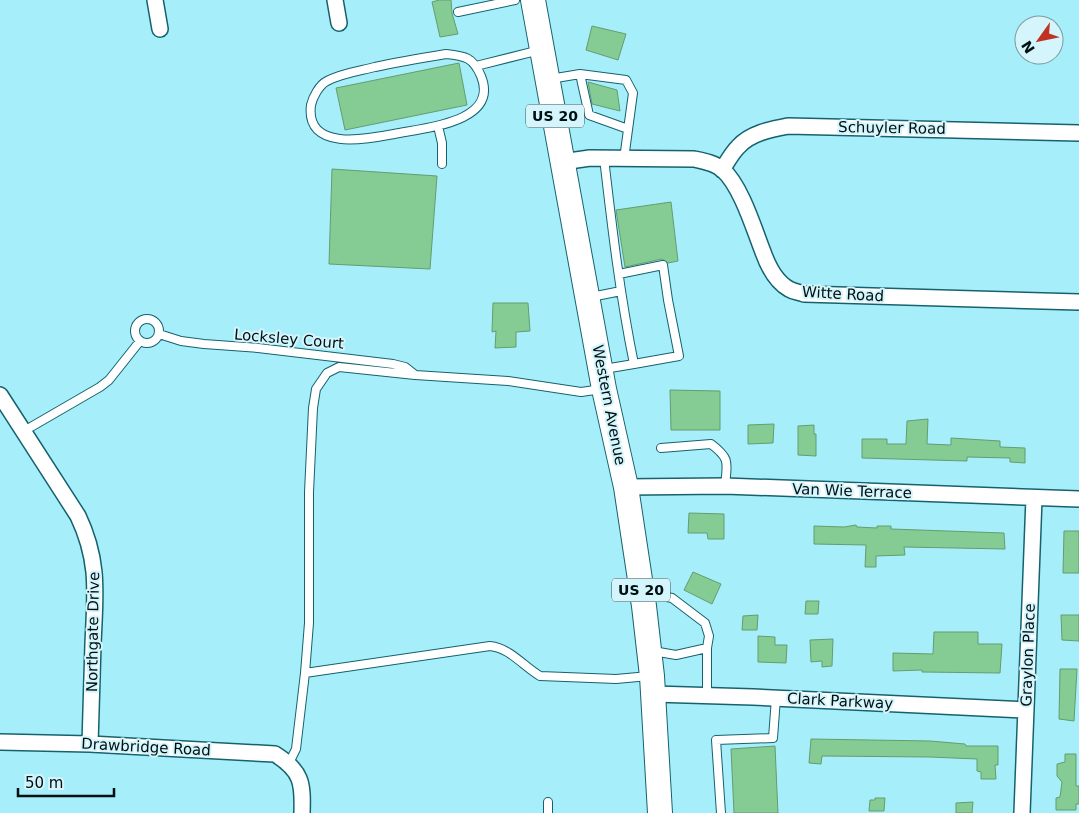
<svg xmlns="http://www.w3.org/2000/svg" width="1079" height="813" font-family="'DejaVu Sans',sans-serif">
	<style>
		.building { fill: #85cb94; stroke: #639d70 }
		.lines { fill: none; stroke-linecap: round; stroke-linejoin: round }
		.service-casing { stroke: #15626e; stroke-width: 10 }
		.minor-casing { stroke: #15626e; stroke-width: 18 }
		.primary-casing { stroke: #15626e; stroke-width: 26 }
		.service { stroke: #fff; stroke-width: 8 }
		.minor { stroke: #fff; stroke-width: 15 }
		.primary { stroke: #fff; stroke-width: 24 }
		.labels { text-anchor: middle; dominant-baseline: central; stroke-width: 4; stroke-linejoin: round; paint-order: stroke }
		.shield { fill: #d3f5fb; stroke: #3f5458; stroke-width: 1 }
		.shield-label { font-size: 14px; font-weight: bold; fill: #000f12 }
		.street-label { font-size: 15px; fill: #000f12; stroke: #d3f5fb }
	</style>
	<rect width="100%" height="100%" fill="#a7eefb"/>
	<path class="building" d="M439,0H451L452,13L458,34L440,37L432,2Z
		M592,26L626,34L618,60L586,50Z
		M459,63L467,105L345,130L336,88Z
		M588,82L617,90L620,111L592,104Z
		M332,169L437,176L430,269L329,264Z
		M671,202L678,261L668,263L662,259L625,267L616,210Z
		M493,303H528L530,331L516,332V347L495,348L496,331L492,332Z
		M670,390L720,391V430H671Z
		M928,419L927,444L951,445V438L1000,441V447L1025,448V463L1010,462V458L967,457V461L862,458V439H887V444H906L907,421Z
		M774,424L773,443L748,444V425Z
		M814,425V434H816V456L798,455V426Z
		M689,513L724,514V539H708L707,533H688Z
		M856,525L857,527L877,528V526H891V529L1004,533L1005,549L904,547L905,555L876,556V567H865L866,545L814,544V526L844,527Z
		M1064,531H1079V573H1063Z
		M693,572L721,584L712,604L684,590Z
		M806,601H819L818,614H805Z
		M758,615L757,630H742L743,616Z
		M1061,615H1079V641L1062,640Z
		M934,632H978V644H1002L1000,673L922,672V670L893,671V653L933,654Z
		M758,636L775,637V645H787L786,663L758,662Z
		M833,639L832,666L822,667V661L811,662L810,640Z
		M1060,669H1077L1074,721L1059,719Z
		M811,739L930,741L965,744L966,746H998V765H995L996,779H981V772L977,771V759L930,757L822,756L821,764L809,763Z
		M775,746L778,813H734L731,749Z
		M1065,754H1076V786H1079V804H1076V810H1056V798L1060,797L1062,782L1057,776V764L1065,762Z
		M875,798H885L884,811H869L870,800H875Z
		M973,802L972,813H956V803Z"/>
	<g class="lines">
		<g class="service-casing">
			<path id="service" d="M458,12L515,0
				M446,54C465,56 473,57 481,76C500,123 423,128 394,134C368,139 305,152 311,105C313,97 319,85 327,81C342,73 359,71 375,67C398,62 422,58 446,54Z
				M476,66L540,50
				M550,79L580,74
				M438,126L442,143V164
				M604,158C612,227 620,296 634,364L679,356L668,300L663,265L619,274
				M624,159L633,93L626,80L580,74L589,115L628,129
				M591,297L621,291
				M135 331a12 12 0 1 1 24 0a12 12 0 1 1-24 0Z
				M159,334L181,341L204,344L258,348L393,364L405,367L414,374
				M604,369L634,364
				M24,431L100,387L109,380L140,341
				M661,448L711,444C731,459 727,463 725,486
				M646,593L672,598L705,623L709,636L707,648L676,655L653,651
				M707,648V696
				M305,673L309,623V492L313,408L316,389L327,373L339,367L415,375L508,381L581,392L602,389
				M289,763L296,749L305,673L490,646C510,648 523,666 540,676L616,679L649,676
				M548,802V813
				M721,813L716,740L773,738L776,698"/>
		</g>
		<g class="minor-casing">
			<path id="minor" d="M155,0L160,29
				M335,0L339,23
				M562,162L590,158L694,159C704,161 715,163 723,170C741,186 754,229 763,252C768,266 776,282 789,289C794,292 799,292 804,294L1079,302
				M722,170C727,162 732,153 738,147C750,133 772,129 788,126L1079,133
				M0,395L78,516C100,562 95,595 93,644C92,677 91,710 90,744
				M626,487L725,486L1079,499
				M654,694L753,697L1026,710
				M0,742L90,744L275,754C302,771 303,783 302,813
				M1022,813L1034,498"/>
		</g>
		<g class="primary-casing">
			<path id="primary" d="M533,0L604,389L626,487L644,606L652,676L660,813"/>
		</g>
		<use href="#service" class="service"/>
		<use href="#minor" class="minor"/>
		<use href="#primary" class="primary"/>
	</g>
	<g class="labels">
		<g class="shield">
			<rect x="526" y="104.5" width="58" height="23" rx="4"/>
			<rect x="612" y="578.5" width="58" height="23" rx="4"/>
		</g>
		<g class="shield-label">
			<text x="555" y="116">US 20</text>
			<text x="641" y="590">US 20</text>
		</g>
		<g class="street-label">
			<text transform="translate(892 128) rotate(1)">Schuyler Road</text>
			<text transform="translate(843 294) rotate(3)">Witte Road</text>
			<text transform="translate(289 339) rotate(5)">Locksley Court</text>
			<text transform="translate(609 405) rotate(79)">Western Avenue</text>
			<text transform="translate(852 491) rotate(2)">Van Wie Terrace</text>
			<text transform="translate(93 632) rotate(-89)">Northgate Drive</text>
			<text transform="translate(1028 655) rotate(-88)">Graylon Place</text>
			<text transform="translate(840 701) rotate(3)">Clark Parkway</text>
			<text transform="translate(146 747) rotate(3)">Drawbridge Road</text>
		</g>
	</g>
	<g transform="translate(1039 40) rotate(237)"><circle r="24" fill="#d3f5fb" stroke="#7f999e"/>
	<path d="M0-4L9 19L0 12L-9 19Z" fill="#c03323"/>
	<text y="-8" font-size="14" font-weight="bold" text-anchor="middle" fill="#000f12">N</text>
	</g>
	<path d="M18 788v8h96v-8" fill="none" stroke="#000f12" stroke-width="2.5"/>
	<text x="25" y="788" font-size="15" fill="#000f12" stroke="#d3f5fb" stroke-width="4" paint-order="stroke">50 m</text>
</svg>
